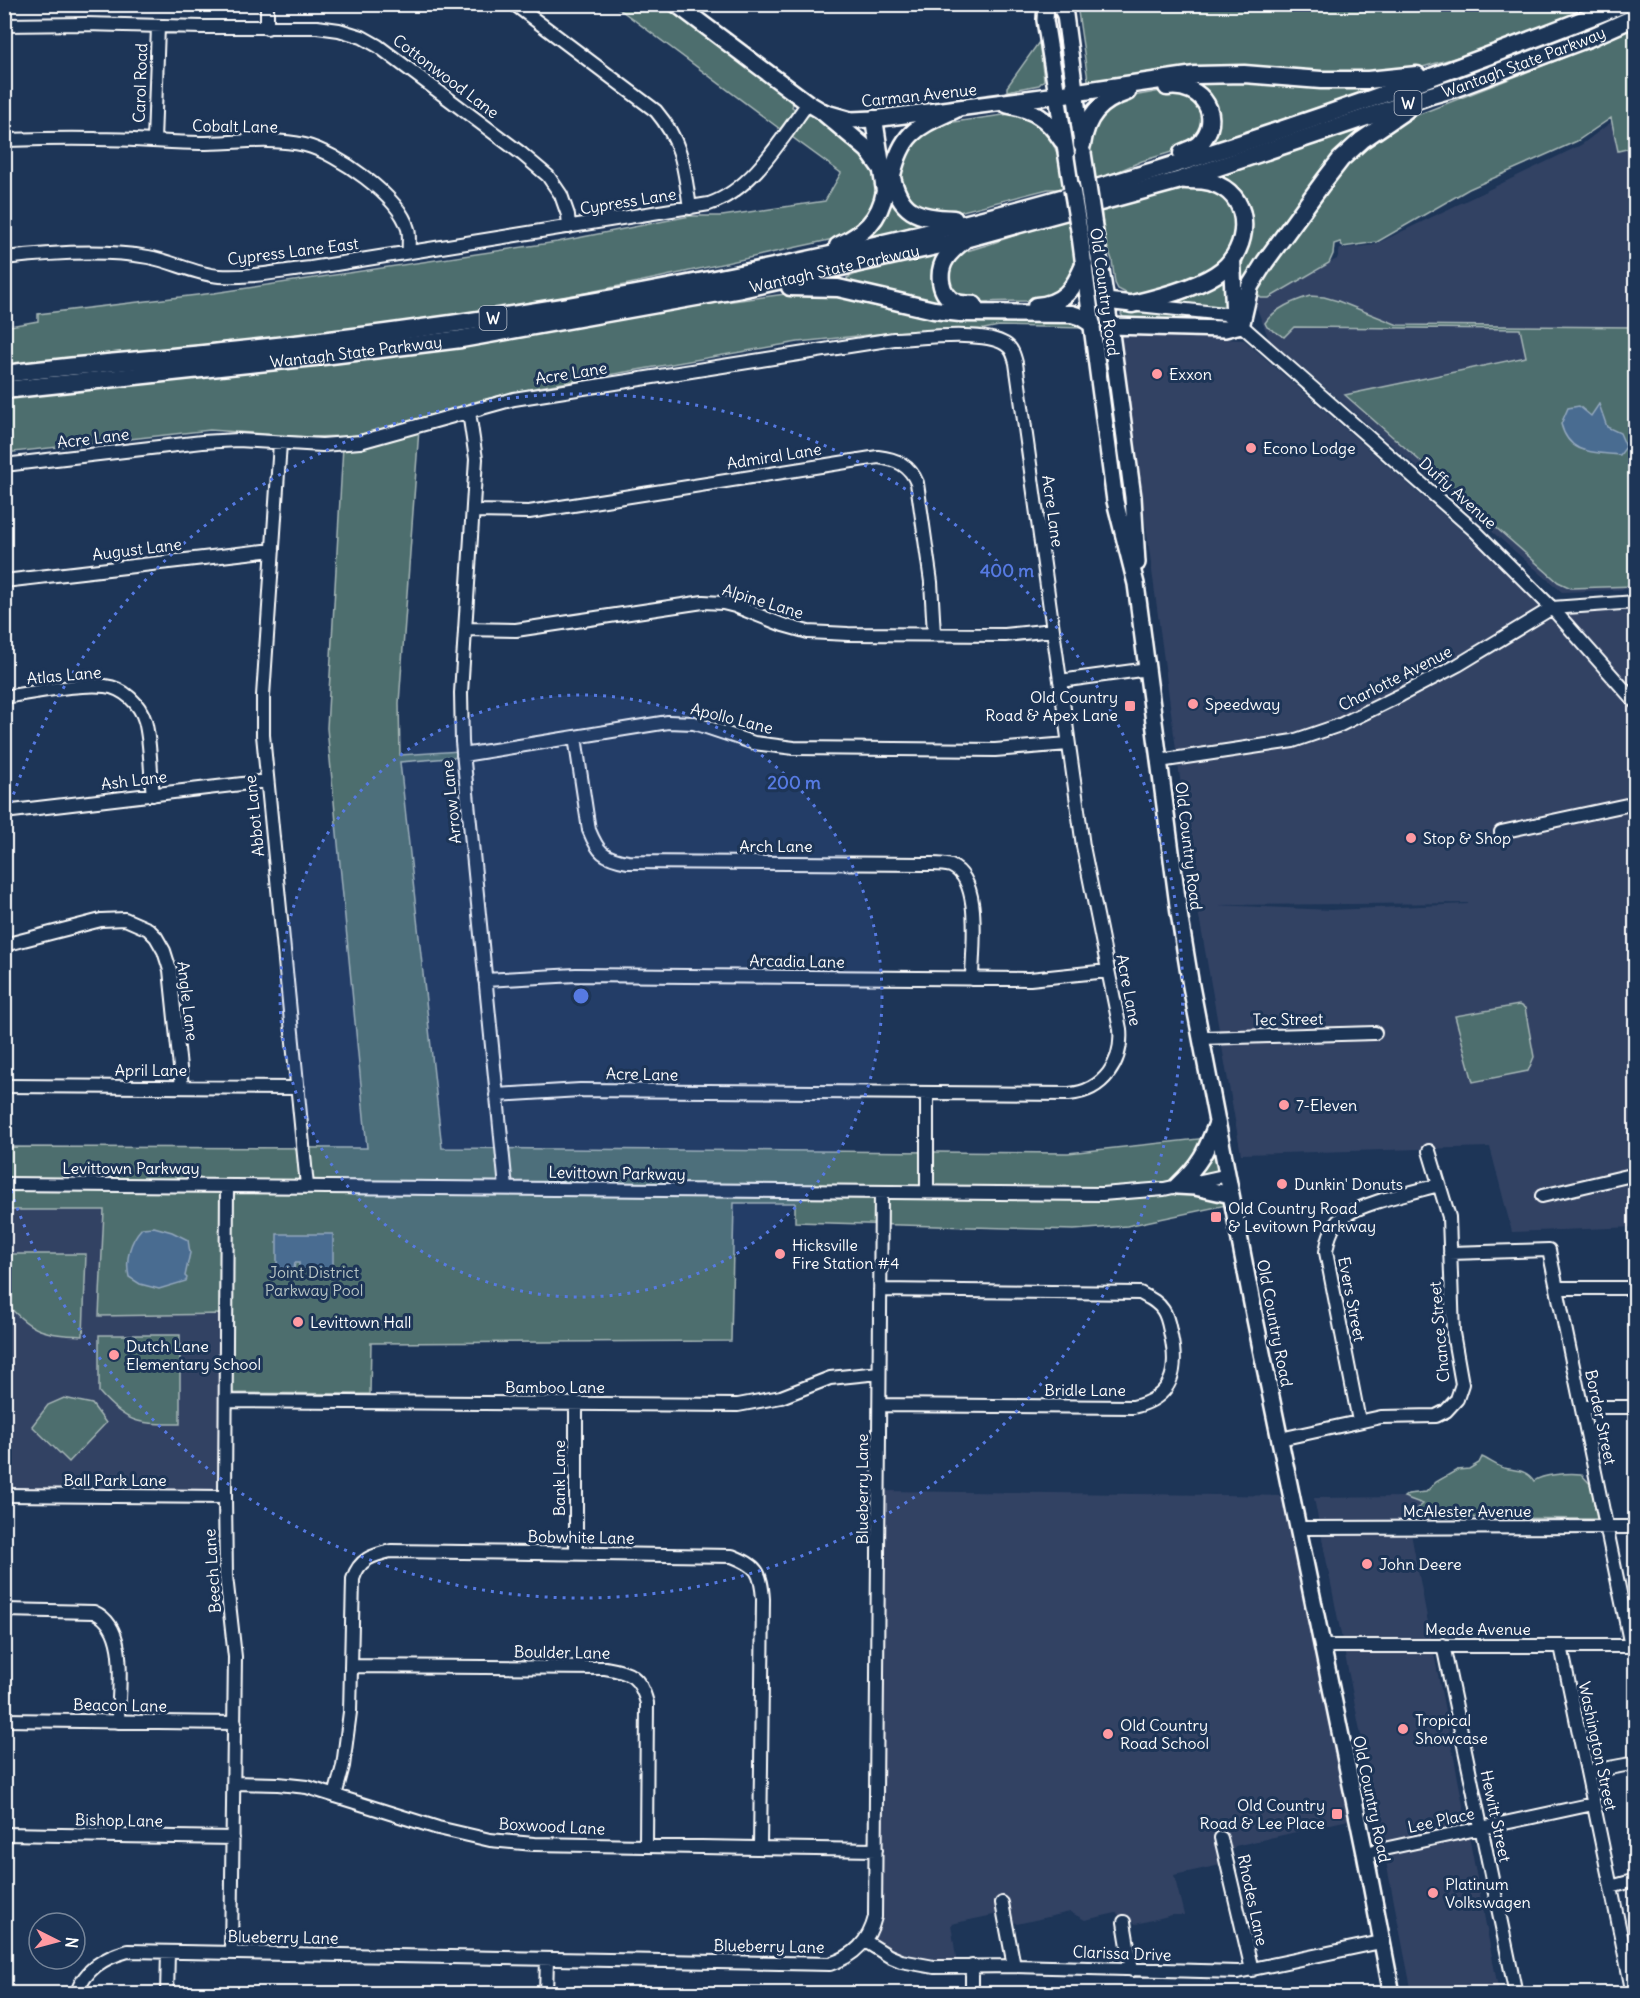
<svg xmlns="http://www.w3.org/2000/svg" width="1640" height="1998" font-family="Delius,sans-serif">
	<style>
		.built { fill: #324264; fill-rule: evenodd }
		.green { fill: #4e6e6e; stroke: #a6b6b6; stroke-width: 1.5 }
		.water { fill: #4a6c91; stroke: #92a7bd; stroke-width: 1.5 }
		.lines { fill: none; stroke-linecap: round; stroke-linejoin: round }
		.minor-casing { stroke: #fff; stroke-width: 16 }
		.major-casing { stroke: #fff; stroke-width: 20 }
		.highway-casing { stroke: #fff; stroke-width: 21 }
		.minor { stroke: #1d3557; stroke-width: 12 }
		.major { stroke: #1d3557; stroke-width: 15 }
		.highway { stroke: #1d3557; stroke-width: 16 }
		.major-bridge-casing { stroke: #fff; stroke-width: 20; stroke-linecap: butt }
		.major-bridge { stroke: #1d3557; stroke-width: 15 }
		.ring { fill: none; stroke: #567ae2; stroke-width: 3; stroke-dasharray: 3 6 }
		.poi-dot { fill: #ff9aa2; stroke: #1d3557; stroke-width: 2 }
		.labels { text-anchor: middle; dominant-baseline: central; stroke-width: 6; stroke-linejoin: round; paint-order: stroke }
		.shield { fill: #1d3557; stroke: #bbc2cd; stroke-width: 1.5 }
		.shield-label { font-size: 15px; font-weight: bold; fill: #fff }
		.street-label { font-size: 16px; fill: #fff; stroke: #1d3557 }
		.poi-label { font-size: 16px; fill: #fff; stroke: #1d3557; text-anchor: start }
		.park-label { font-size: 16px; fill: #b8c5c5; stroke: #1d3557 }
		.centre { fill: #567ae2; stroke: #1d3557; stroke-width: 3 }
		.ring-label { font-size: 18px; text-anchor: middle; font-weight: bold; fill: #567ae2; stroke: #1d3557; stroke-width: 6; stroke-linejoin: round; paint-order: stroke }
	</style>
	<rect width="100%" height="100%" fill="#1d3557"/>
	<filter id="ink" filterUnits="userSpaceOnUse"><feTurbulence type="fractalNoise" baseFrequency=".0167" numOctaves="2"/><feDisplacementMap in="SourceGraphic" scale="12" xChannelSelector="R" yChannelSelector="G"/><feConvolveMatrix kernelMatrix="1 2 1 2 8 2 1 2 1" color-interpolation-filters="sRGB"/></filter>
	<g filter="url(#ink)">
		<path class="built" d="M1635,104V589L1562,592L1269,339L1254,301L1337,259L1340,249L1374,245L1581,145Z
			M1120,333L1244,340L1555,613L1635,611V1227L1512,1232L1490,1147L1241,1154L1197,905ZM1468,904L1331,910L1216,905L1468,903Z
			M5,1210H104L225,1314L223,1496L5,1492Z
			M880,1491L1290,1496L1357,1818L1235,1846L1225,1864L1174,1875L1184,1915H1172L1136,1924L1116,1913L1085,1920L1070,1912L1017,1924L998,1914L951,1924L957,1964L913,1962L867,1941L874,1931Z
			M1404,1497L1424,1503L1408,1518L1499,1993H1412L1314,1498Z"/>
		<path class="green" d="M614,5H664L794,101L792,107L795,109L780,129Z
			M1077,5H1603L1465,55L1419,68L1371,75L1092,84L1088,80Z
			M1635,25V147L1618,151L1611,118L1577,141L1469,189L1377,242L1343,247L1340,242L1334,244L1333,254L1329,263L1269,298H1261L1256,293L1259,278L1336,174L1356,153L1407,119L1568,56Z
			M1039,42L1044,80L1039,85L1007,91V87Z
			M1200,81L1375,86L1376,88L1353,99L1198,149L1210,139L1196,85V83Z
			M1172,89L1201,103L1205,120L1200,137L1185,148L1142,161L1096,181L1090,144L1100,119L1098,117L1122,98Z
			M1010,114L1031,120L1050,134L1049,137C1060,154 1062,170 1065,189H1048L955,213L924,209L911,198L902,183L901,167L906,148L933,125Z
			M810,115L815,116L866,157L876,175L879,193L876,206L847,236C711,266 576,298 438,319C294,341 149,352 5,367L4,315H8L10,326L38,321V314L214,293L557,242L690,216H722L825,201L841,173L792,137L807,116Z
			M1373,123L1241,296V269L1251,232L1250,215L1222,181V176L1233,169Z
			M1201,186C1239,204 1236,206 1236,246L1211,272L1141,298L1128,296V294L1118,289L1115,283L1112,260L1104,237L1101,207Z
			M890,199L906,218L917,224L892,234L856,241Z
			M1069,216L1075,258V267L1057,297L1031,301L970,302L956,297L947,284V268L957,254L990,244Z
			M950,249L945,306L848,282L847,278L867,269Z
			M1226,277L1229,309L1174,303V301Z
			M809,291L1074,318L1083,328L999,326L984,329L907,331L798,342L539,387L481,400L384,429L353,436L306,437L210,430L5,453L4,397Z
			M1310,296L1324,297L1338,301L1398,325L1635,327V586L1571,588L1558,582L1345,395L1526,357L1520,329L1294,327L1284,337L1267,327L1265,323C1275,308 1294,301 1310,296Z
			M1123,312L1227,319L1226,324L1123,317L1121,314Z
			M419,429L399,703L400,755L460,751L461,757L400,762L442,1148L1068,1153L1217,1137L1231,1204L1127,1226L1074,1230L795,1222V1203H734L731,1341L371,1343L370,1394L229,1393L225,1314L99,1316L104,1210H5V1147L367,1148L327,728L343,446Z
			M1519,1005L1525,1008L1534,1057L1528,1071L1473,1082L1455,1016Z
			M5,1254H86L83,1336C45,1334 32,1333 6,1303Z
			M99,1335H180V1424C139,1424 127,1424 99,1392Z
			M64,1398L92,1404L106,1423L69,1462L32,1426L48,1405Z
			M1482,1457C1489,1460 1497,1466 1504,1468C1516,1471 1526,1469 1534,1481C1543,1474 1569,1473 1581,1474L1591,1485L1597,1519L1408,1517L1423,1504L1404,1497L1408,1494L1426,1492L1436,1482L1457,1470L1469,1469L1479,1463Z"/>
		<path class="water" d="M1599,404L1607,427L1620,433L1626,447L1620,455C1593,452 1569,455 1561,424L1568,408L1579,406L1591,416Z
			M154,1227L172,1232L188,1240L190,1253L185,1276L187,1278L186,1281L159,1289L140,1284L129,1277C125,1259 130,1241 142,1228Z
			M277,1234H333V1270H299V1263H295L294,1269H277Z"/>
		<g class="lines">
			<g class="minor-casing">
				<path id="minor" d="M267,4V28
					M514,4L656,111C683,143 684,168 690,208
					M4,25L85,24L202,27H317L339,30L362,37L378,46L522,154L548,176L561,195L568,215L569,227
					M4,140C35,139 65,138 96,139C130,139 165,142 200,143C234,143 272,137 305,145C337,153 399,196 408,229C410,236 408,245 409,252
					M154,141L158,26
					M4,258C48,253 105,249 148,257C172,261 194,274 219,276C250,278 281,271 311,268L709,204C752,190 782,138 808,103
					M1139,305L1225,314L1241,325L1475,531L1552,608L1636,703
					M469,412L476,459L461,693L462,742L506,1188
					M280,443L263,696V735L307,1186
					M4,465L202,442L238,440L322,445L360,442L514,399L894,339C920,338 984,330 1005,344C1012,348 1014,355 1016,363L1083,846L1120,1029C1123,1062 1104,1091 1069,1094L580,1090L496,1095
					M473,511L529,512L878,457C896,459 910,465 917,483L931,582L934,634
					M4,581L273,550
					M465,629L516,630L703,602L723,603L735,606L783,625L808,632L848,634L1005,635L1053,630
					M1060,681L1148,669
					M4,697C33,693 78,683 105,686C124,688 140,704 145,721C151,744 150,771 153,795
					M575,737L589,830C598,852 603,858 628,862L923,864C932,864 942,863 951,866C983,880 972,950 972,979
					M463,755L668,722L694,723L754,743L794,748L995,750L1068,744
					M1159,761L1293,741L1340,725L1401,695L1458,665L1552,608L1636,602
					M4,812L267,781
					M1501,832L1636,803
					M4,945L101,920L125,919L148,929L156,937L164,951L170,970L182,1087
					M485,980L576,975L1030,979L1108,971
					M1201,1038L1375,1033
					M4,1086L298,1088
					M4,1184L1102,1194L1164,1189L1228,1175
					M227,1186L225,1497L226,1576L235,1657L231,1953
					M927,1192V1093
					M1542,1196L1636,1174
					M1450,1253L1549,1250L1631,1646
					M1557,1288H1636
					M227,1401L738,1405L781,1397L830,1378L879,1373
					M880,1405L1133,1407C1172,1398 1179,1372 1171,1336C1169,1327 1168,1317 1163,1310C1157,1301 1149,1298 1140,1293L880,1290
					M1582,1407H1636
					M1359,1421L1326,1252C1328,1241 1330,1230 1338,1221C1354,1204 1414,1192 1439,1185
					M1280,1439L1381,1417L1436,1416L1446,1411L1457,1399L1462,1384L1453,1333L1449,1217L1429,1151
					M4,1495L225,1497
					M1299,1528L1636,1527
					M576,1553V1403
					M4,1610L94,1612C130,1628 118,1689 118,1722
					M1443,1645L1516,1994
					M1321,1646H1636
					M1561,1646L1633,1994
					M351,1666L605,1668C630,1672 640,1676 647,1703L646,1846
					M4,1720L235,1723
					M1587,1772L1636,1763
					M234,1783L278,1784L307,1787L438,1828L490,1840L534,1844L876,1850
					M335,1796L343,1766L350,1712L353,1579C359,1559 373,1555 391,1551L732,1556C757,1566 761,1571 763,1599L760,1848
					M4,1834L233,1838
					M1221,1838L1252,1970
					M1365,1853L1593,1804
					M1611,1887L1636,1880
					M1002,1903L1014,1966
					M1124,1922L1132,1970
					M865,1941L889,1956L901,1961L934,1967L1014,1966L1238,1972L1381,1942
					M76,1994C86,1968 103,1958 128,1951L830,1964C854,1956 869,1942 875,1917L881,1192
					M167,1994L168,1952
					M546,1994L547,1959
					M972,1994V1966"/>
			</g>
			<g class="major-casing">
				<path id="major" d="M676,4L808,103L823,112L851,120L874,119L1057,95
					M1046,4L1045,20L1072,189
					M1059,4L1065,15L1082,143
					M1007,105C1034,110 1047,118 1062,141
					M1095,233L1110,326L1133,497L1137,563
					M1080,236L1115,501L1136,584L1179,913L1191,986L1255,1319L1365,1853L1392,1994
					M1106,301L1132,304
					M1110,326L1225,329L1241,325
					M1177,1186C1201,1163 1205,1153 1217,1123
					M1177,1186L1195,1187L1231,1195"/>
			</g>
			<g class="highway-casing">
				<g id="highway">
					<path d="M1167,87C1203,82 1225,119 1199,144C1195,148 1188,150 1182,153"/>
					<path d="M1057,95L1195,75L1244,74L1321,80H1368L1417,75"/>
					<path d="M823,112L868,150L880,167"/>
					<path d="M1082,145C1086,116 1100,101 1127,92"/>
					<path d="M891,173C899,213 917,218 954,219"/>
					<path d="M892,175C903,130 918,127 956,109"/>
					<path d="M963,241C957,246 950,252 946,258C937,272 939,294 955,302C960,305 968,304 974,305"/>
					<path d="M838,246C863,234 880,220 885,191L874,119"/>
					<path d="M1232,259L1234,307L1240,323"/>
					<path d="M790,287L838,288L934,310L960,313L1072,314L1081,317L1092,324"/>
					<path d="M1132,304C1158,298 1201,287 1222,270C1249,248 1253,201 1218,185C1208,180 1197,180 1186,180"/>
					<path d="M1036,306C1063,304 1074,289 1084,265"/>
					<path d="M1241,325L1250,286L1265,262L1324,181L1341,159L1362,140L1406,110"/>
					<path d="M4,374C77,365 149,360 221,352C360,338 499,319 636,294C798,264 960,229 1117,182C1289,131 1457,69 1624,4"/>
					<path id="s1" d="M4,390L315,357L461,339L741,289L950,243L1177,181L1329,130L1428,96L1456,88L1589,38L1636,17"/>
				</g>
			</g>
			<use href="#minor" class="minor"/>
			<use href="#major" class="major"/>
			<use href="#highway" class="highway"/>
			<g class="major-bridge-casing">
				<path id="major-bridge" d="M1083,153L1095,233
					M1072,189L1080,236"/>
			</g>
			<use href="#major-bridge" class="major-bridge"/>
		</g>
	</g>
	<circle cx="581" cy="996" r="301" fill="#567ae2" fill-opacity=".12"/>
	<g class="ring">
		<circle cx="581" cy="996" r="301"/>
		<path d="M5 820A602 602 0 1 1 5 1172"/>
	</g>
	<g class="poi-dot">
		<circle cx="1157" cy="374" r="6"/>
		<circle cx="1251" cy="448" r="6"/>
		<circle cx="1193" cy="704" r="6"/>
		<rect x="1124" y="700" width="12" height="12" rx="3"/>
		<circle cx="1411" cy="838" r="6"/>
		<circle cx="1284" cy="1105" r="6"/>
		<circle cx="1282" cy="1184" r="6"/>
		<rect x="1210" y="1211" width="12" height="12" rx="3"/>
		<circle cx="780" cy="1254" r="6"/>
		<circle cx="298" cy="1322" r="6"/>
		<circle cx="114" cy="1355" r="6"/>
		<circle cx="1367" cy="1564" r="6"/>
		<circle cx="1403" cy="1729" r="6"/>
		<circle cx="1108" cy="1734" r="6"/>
		<rect x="1331" y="1808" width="12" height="12" rx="3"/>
		<circle cx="1433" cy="1893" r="6"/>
	</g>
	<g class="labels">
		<g class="shield">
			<rect x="1394.5" y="91" width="27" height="24" rx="4.5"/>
			<rect x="479.5" y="306" width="27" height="24" rx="4.5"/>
		</g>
		<g class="shield-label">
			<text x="1408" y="103">W</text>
			<text x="493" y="318">W</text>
		</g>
		<g class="street-label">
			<text stroke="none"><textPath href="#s1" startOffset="1560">Wantagh State Parkway</textPath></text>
			<text transform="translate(446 76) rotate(37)">Cottonwood Lane</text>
			<text transform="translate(140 83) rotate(-88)">Carol Road</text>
			<text transform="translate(919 95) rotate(-6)">Carman Avenue</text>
			<text transform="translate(235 126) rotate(1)">Cobalt Lane</text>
			<text transform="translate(628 201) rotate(-9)">Cypress Lane</text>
			<text transform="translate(293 251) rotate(-7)">Cypress Lane East</text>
			<text stroke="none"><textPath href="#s1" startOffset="840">Wantagh State Parkway</textPath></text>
			<text transform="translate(1105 292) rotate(82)">Old Country Road</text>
			<text stroke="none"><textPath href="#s1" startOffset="354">Wantagh State Parkway</textPath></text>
			<text transform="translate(571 373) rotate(-9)">Acre Lane</text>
			<text transform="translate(93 438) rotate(-7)">Acre Lane</text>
			<text transform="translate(774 456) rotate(-9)">Admiral Lane</text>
			<text transform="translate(1458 493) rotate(42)">Duffy Avenue</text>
			<text transform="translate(1053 511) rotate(82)">Acre Lane</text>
			<text transform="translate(137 549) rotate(-7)">August Lane</text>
			<text transform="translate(763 601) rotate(17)">Alpine Lane</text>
			<text transform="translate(64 675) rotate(-5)">Atlas Lane</text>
			<text transform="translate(1395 678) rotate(-27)">Charlotte Avenue</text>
			<text transform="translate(732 718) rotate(14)">Apollo Lane</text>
			<text transform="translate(134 780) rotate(-7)">Ash Lane</text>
			<text transform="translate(451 802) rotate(-96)">Arrow Lane</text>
			<text transform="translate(254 816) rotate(-96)">Abbot Lane</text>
			<text x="776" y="846">Arch Lane</text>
			<text transform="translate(1189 846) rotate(83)">Old Country Road</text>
			<text transform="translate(797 961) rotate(1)">Arcadia Lane</text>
			<text transform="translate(1129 990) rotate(79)">Acre Lane</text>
			<text transform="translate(188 1001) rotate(83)">Angle Lane</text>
			<text transform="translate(1288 1019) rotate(-1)">Tec Street</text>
			<text x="151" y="1070">April Lane</text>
			<text transform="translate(642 1074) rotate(1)">Acre Lane</text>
			<text x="131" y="1168">Levittown Parkway</text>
			<text transform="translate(617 1173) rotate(1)">Levittown Parkway</text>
			<text transform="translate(1352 1299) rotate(79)">Evers Street</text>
			<text transform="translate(1275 1323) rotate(79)">Old Country Road</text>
			<text transform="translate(1439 1332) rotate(-95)">Chance Street</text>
			<text x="555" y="1387">Bamboo Lane</text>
			<text x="1085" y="1390">Bridle Lane</text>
			<text transform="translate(1601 1417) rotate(78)">Border Street</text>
			<text transform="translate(559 1478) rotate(-90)">Bank Lane</text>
			<text x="115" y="1480">Ball Park Lane</text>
			<text transform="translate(862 1489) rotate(-90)">Blueberry Lane</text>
			<text x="1467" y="1511">McAlester Avenue</text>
			<text transform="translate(581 1537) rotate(1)">Bobwhite Lane</text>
			<text transform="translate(212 1571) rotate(-94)">Beech Lane</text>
			<text x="1478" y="1629">Meade Avenue</text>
			<text transform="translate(562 1652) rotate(1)">Boulder Lane</text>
			<text transform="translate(120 1705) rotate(1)">Beacon Lane</text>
			<text transform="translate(1598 1746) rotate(78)">Washington Street</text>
			<text transform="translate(1372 1799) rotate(78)">Old Country Road</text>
			<text transform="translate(1496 1816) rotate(78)">Hewitt Street</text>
			<text transform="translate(119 1820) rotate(1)">Bishop Lane</text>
			<text transform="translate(1441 1820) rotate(-12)">Lee Place</text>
			<text transform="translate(552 1826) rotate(3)">Boxwood Lane</text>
			<text transform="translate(1253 1900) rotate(78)">Rhodes Lane</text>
			<text transform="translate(283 1937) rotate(1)">Blueberry Lane</text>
			<text transform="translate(769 1946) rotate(1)">Blueberry Lane</text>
			<text transform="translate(1122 1953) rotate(2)">Clarissa Drive</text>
		</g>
		<g class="poi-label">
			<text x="1169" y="374">Exxon</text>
			<text x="1263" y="448">Econo Lodge</text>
			<text x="1118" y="697" text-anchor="end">Old Country<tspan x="1118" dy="18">Road &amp; Apex Lane</tspan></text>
			<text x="1205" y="704">Speedway</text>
			<text x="1423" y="838">Stop &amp; Shop</text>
			<text x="1296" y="1105">7-Eleven</text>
			<text x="1294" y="1184">Dunkin' Donuts</text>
			<text x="1228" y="1208">Old Country Road<tspan x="1228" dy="18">&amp; Levitown Parkway</tspan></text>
			<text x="792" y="1245">Hicksville<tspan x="792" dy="18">Fire Station #4</tspan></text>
			<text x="310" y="1322">Levittown Hall</text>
			<text x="126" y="1346">Dutch Lane<tspan x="126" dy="18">Elementary School</tspan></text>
			<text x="1379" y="1564">John Deere</text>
			<text x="1415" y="1720">Tropical<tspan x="1415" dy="18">Showcase</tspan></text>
			<text x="1120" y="1725">Old Country<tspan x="1120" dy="18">Road School</tspan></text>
			<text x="1325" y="1805" text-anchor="end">Old Country<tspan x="1325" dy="18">Road &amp; Lee Place</tspan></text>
			<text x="1445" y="1884">Platinum<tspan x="1445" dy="18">Volkswagen</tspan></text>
		</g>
		<g class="park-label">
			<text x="314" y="1272">Joint District<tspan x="314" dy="18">Parkway Pool</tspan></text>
		</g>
	</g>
	<circle cx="581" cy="996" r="9" class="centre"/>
	<g class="ring-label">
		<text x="1007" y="577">400 m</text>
		<text x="794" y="789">200 m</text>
	</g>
	<rect width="1640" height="1998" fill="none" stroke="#1d3557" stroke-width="24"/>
	<rect x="12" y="12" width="1616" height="1974" fill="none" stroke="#fff" stroke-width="2" filter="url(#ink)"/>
	<g transform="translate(57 1941) rotate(96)"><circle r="28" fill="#1d3557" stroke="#77869a" stroke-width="1.5"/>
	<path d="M0-4.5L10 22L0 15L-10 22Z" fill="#ff9aa2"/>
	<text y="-9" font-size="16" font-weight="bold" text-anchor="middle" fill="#ffffff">N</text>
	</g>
</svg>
